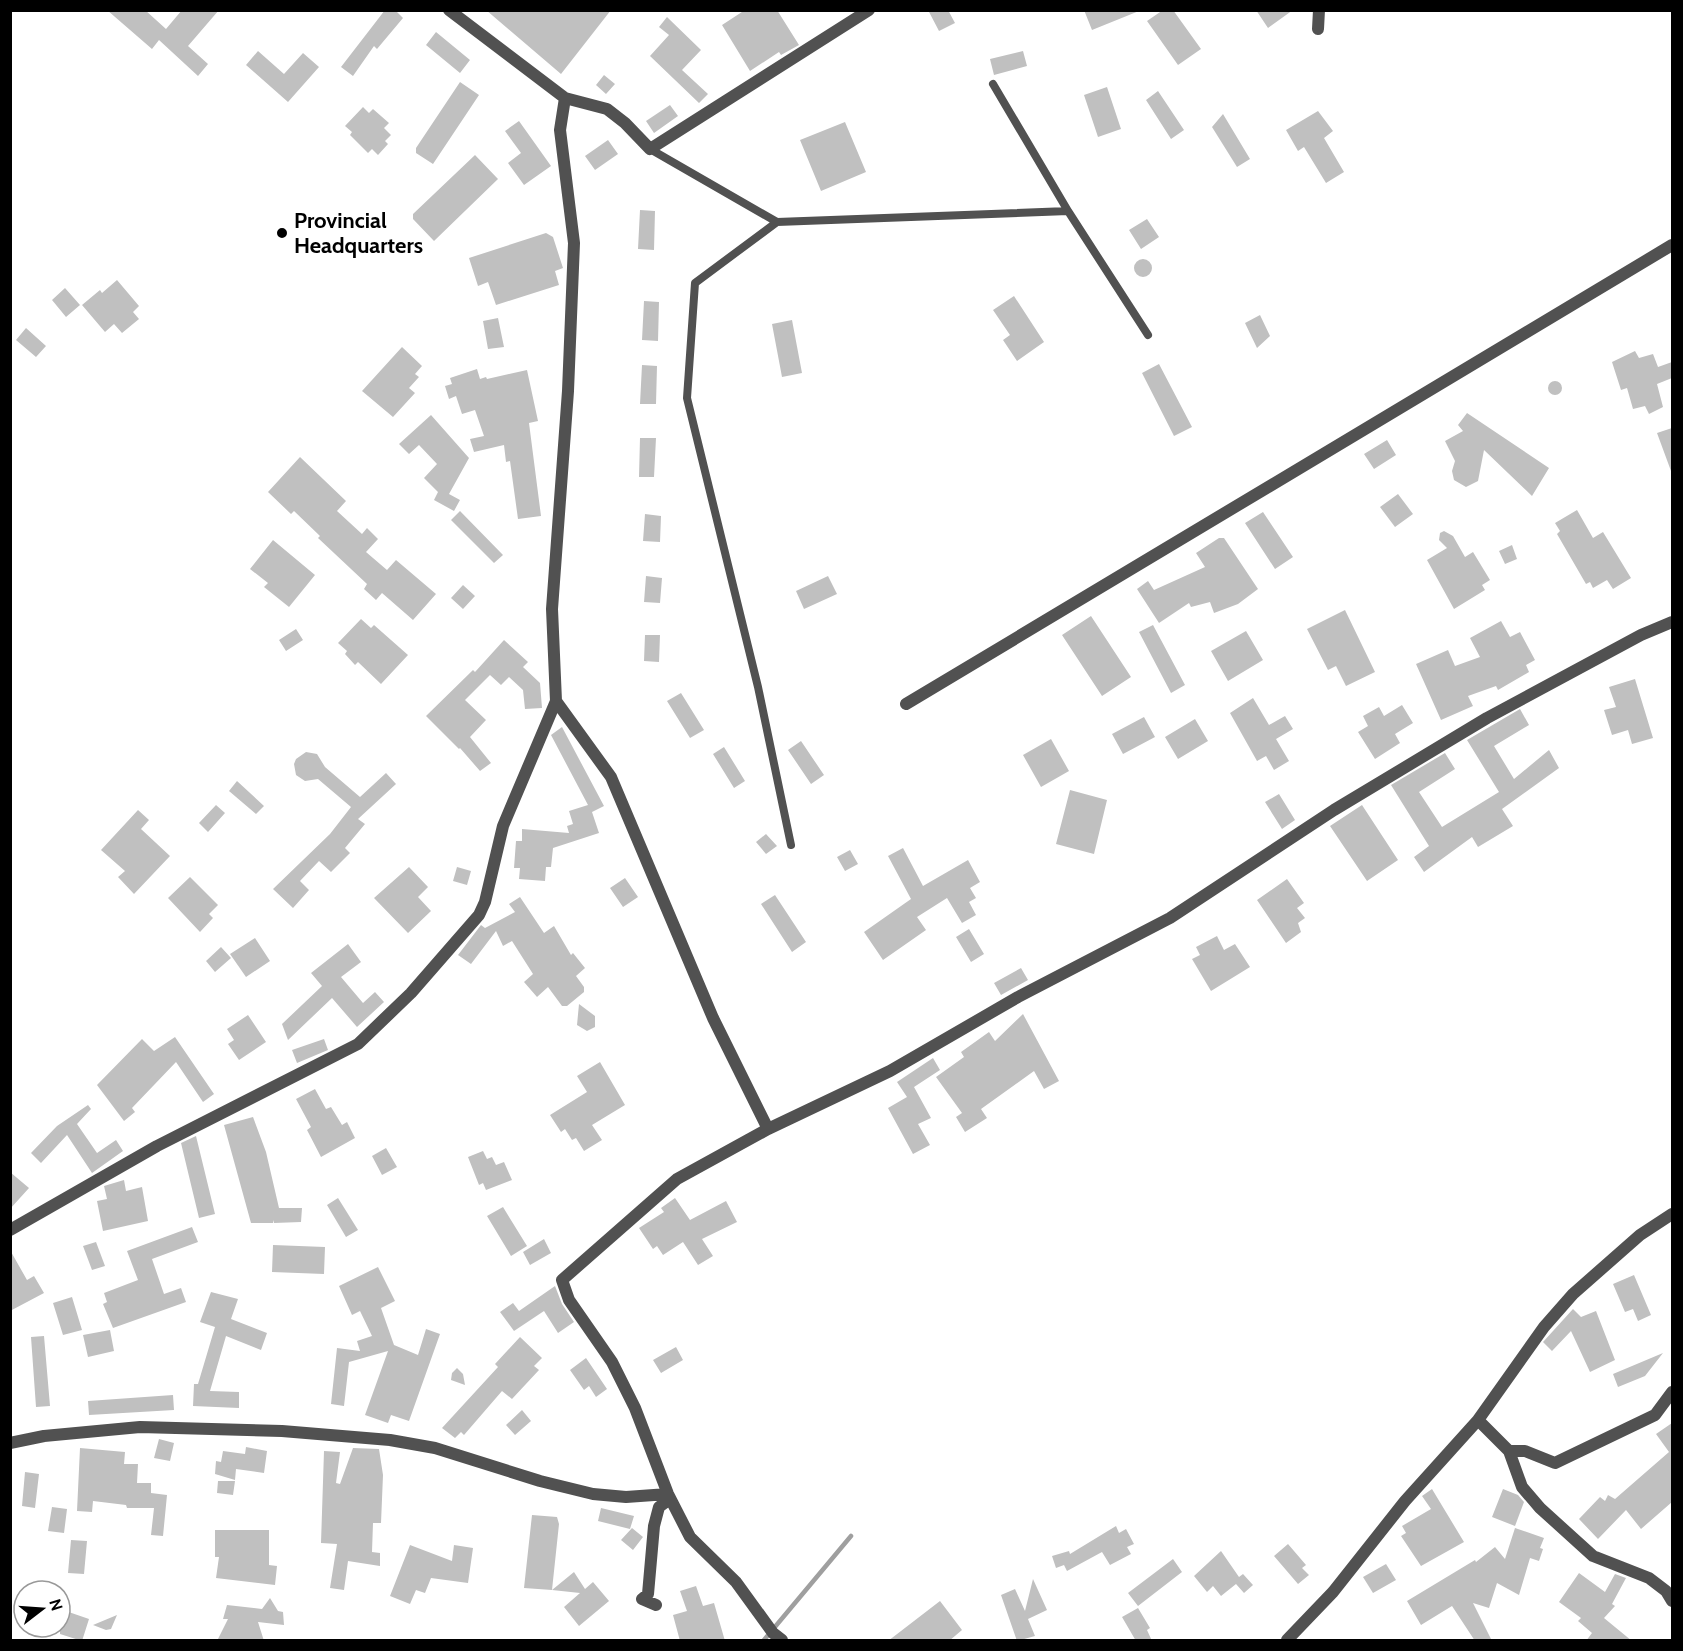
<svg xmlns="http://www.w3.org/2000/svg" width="1683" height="1651" font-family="Cabin,sans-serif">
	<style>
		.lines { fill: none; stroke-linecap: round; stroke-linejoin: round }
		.stream { stroke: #9f9f9f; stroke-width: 4.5 }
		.building { fill: #c0c0c0 }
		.lane { stroke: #515151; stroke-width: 8 }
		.street { stroke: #515151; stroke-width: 12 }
		.poi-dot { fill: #000; stroke: #fff; stroke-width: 2 }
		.labels { text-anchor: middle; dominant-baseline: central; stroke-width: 5; stroke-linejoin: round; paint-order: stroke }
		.poi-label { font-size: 22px; font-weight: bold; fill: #000; stroke: #fff; text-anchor: start }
	</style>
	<rect width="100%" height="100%" fill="#fff"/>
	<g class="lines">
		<path class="stream" d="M764,1640L851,1536"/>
	</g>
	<path class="building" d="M107,10H145L166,29L182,10H219L188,46L208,64L198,76L159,40L152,49Z
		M385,10H395L403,18L377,49L374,46L353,76L341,67Z
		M486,10H611L561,74Z
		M745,10H777L799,45L781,55L779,52L750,71L722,25Z
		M928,10H948L955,23L939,31Z
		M1084,10H1139V11L1092,30Z
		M1163,10H1173L1201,49L1178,65L1147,21Z
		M1256,10H1293L1268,28Z
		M667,17L701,50L682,70L708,94L699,103L650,56L669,35L659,27Z
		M436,32L470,60L460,73L426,45Z
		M258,51L284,74L303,53L319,67L288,102L246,65Z
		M1023,51L1027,66L994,75L990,59Z
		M604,75L615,84L606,94L596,85Z
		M460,82L479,95L433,164L416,153V148Z
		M1107,87L1121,129L1098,137L1084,95Z
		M1158,91L1184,130L1171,139L1146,100Z
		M670,105L678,116L654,133L646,121Z
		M363,107L369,113L373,109L389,123L384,128L391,135L385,141L388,144L378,155L372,149L368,153L350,135L352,132L345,126Z
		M1318,111L1333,131L1324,138L1344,172L1326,183L1304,147L1298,151L1286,130Z
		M1223,114L1250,159L1237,167L1212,127Z
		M519,121L551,166L524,185L508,163L521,153L505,131Z
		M845,122L866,172L821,191L800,140Z
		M608,140L618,154L595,170L585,156Z
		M475,155L498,179L434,241L413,219V214Z
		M640,210L655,211L654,250L638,249Z
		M1147,219L1159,237L1141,249L1129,230Z
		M546,233L553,237L563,268L555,271L559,285L496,305L488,282L478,286L469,258Z
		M1134 268a9 9 0 1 1 18 0a9 9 0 1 1-18 0Z
		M117,280L139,306L133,312L139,319L122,333L114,324L105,332L82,305L100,290L102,293Z
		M65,288L80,305L66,317L52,300Z
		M1014,296L1044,342L1017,361L1003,340L1010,335L993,310Z
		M644,301L659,302L658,341L642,340Z
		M1260,315L1270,336L1257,348L1245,323Z
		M498,318L504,347L488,349L483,321Z
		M792,320L802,373L782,377L772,324Z
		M26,328L46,346L36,357L16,340Z
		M402,347L422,366L415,374L419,377L409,388L415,393L393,417L362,391Z
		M1635,351L1639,358L1653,354L1658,367L1672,362V378L1657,384L1663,407L1649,414L1645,406L1633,409L1627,388L1621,390L1612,362Z
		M1159,364L1192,427L1174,436L1142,373Z
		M642,365L657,366L656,404H640Z
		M477,369L480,379L486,377L487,379L527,370L538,421L529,423L541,516L518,519L510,461L506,462L504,445L474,452L470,439L484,436L475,410L462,414L456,396L449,399L445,386L452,384L450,378Z
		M1548 388a7 7 0 1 1 14 0a7 7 0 1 1-14 0Z
		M1467,413L1549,468L1532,496L1484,450L1478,481L1466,487L1454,480L1452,471L1455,461L1445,441L1463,431L1458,425Z
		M431,415L469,458L449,494L460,500L454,511L434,500L438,492L424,478L437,464L419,445L409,454L399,444Z
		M1672,428V471H1671L1657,433Z
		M640,438H656L654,477H639Z
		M1387,440L1396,455L1374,469L1364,454Z
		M300,457L346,501L337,511L362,534L367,528L378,539L366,552L387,570L396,560L436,594L413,620L382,593L376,600L364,589L367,584L318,538L320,536L294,511L291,514L268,492Z
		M1398,494L1413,514L1395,527L1380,507Z
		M1577,510L1593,538L1603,532L1631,578L1613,589L1607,580L1593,588L1590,582L1586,584L1557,534L1560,531L1555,523Z
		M460,511L503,555L494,563L451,520Z
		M1263,512L1293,557L1275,569L1245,523Z
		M645,514L661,516L660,542L643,541Z
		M1444,531L1453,536L1465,557L1473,552L1490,580L1482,585L1485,590L1454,609L1427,560L1447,548L1439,540L1440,533Z
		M1219,538H1224L1258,589L1238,604L1214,613L1210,602L1191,607L1189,603L1159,623L1137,589L1148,581L1154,590L1205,567L1196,553Z
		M273,540L315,575L289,607L264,587L268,583L250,569Z
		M1512,545L1517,559L1505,564L1499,551Z
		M646,576L662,578L660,603L644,602Z
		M828,576L837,594L804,609L796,591Z
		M463,585L475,596L463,609L451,598Z
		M1345,610L1375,672L1346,686L1336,666L1328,670L1307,629Z
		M1091,616L1131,677L1102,696L1062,635Z
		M361,619L371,628L374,625L408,655L381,684L358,662L355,665L345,654L347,651L338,643Z
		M1501,621L1510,637L1520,632L1535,660L1526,665L1529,672L1498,690L1496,686L1468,696L1473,706L1441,720L1416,664L1448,650L1455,666L1480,657L1470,638Z
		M1153,625L1185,685L1171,693L1139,632Z
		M296,629L303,640L286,651L279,640Z
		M1246,631L1263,660L1228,681L1211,651Z
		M645,635H660L659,662L644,661Z
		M504,640L528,662L523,667L540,683L542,708L525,709L523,690L509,677L501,685L490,675L465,700L486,720L470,737L491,763L480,771L460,748L459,749L426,716L473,670L475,672Z
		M1635,679L1653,738L1632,744L1628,730L1612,735L1604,710L1616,707L1609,687Z
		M681,693L704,730L690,738L667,701Z
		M1253,698L1269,725L1285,716L1293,729L1276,739L1289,761L1274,770L1266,756L1257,761L1230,713Z
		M1402,705L1413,723L1395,734L1400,743L1375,759L1358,732L1368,726L1363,716L1379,707L1384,716Z
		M1520,709L1529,725L1494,746L1514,779L1549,750L1559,768L1502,809L1513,826L1478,847L1472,837L1424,872L1414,857L1429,846L1391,785L1445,753L1455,769L1419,792L1442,827L1499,792L1467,740Z
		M1144,717L1155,737L1123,754L1112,734Z
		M1195,719L1208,741L1178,759L1165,737Z
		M562,727L604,806L592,812L599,833L553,848L551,867H546L545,881L519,879L520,868H514L516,841H522V829L569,833L567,826L573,824L569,811L588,805L551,735Z
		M1051,739L1069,771L1041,787L1023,755Z
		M801,741L824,775L811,784L788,750Z
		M724,747L745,781L734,788L713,754Z
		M306,752L317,754L325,767L360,797L386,773L396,784L358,819L365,824L345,848L350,853L331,872L319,861L300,881L309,890L293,908L273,889L330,834L351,807L318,779L305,781L296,775L294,764L296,759Z
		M237,781L264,806L256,814L229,791Z
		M1070,790L1107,800L1094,854L1056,844Z
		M1279,794L1295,820L1282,829L1265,802Z
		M216,805L225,813L208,832L199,823Z
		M1362,805L1398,860L1367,881L1330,826Z
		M138,810L149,820L141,829L170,856L134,894L118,877L125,871L101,850Z
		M766,834L777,846L766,854L756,842Z
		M903,848L923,886L968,860L980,882L970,888L976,898L969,902L976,915L962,923L947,898L917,917L926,930L883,960L864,932L911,899L888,856Z
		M850,850L858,864L845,871L837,857Z
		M409,867L428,887L418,897L431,911L408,933L374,898Z
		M457,867L471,871L467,885L453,881Z
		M190,877L218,905L209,914L213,918L200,932L168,898Z
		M625,878L638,897L623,907L610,888Z
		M1287,879L1304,903L1297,908L1305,918L1298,923L1301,932L1286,943L1257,900Z
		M775,895L806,942L792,952L761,904Z
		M520,897L544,933L554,926L571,955L573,953L585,968L576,976L584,987V992L567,1006H562L548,987L537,997L524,982L533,974L512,941L503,946L496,931L471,964L458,955L481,925L485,928L515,912L509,904Z
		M969,929L984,954L971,962L956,937Z
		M1217,936L1224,950L1235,944L1250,967L1211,991L1192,959L1200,955L1196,947Z
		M255,938L270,961L246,977L230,954Z
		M348,944L361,962L341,977L363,1003L375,992L384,1002L357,1027L332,998L288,1040L282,1024L322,986L311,973Z
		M221,947L231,958L215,972L206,961Z
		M1021,968L1028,980L1001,995L994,983Z
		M579,1004L595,1016V1027L587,1031L577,1025Z
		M1023,1014L1059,1081L1044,1089L1034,1071L981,1109L987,1118L965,1132L956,1117L962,1113L936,1077L964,1057L961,1052L989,1032L995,1041Z
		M248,1015L266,1042L239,1060L228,1044L234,1040L227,1029Z
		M175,1037L214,1094L203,1102L176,1062L132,1108L135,1112L124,1121L97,1085L142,1039L154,1051Z
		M324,1039L328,1050L297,1063L292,1050Z
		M933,1058L940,1070L914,1087L931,1118L918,1124L930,1145L913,1154L888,1108L907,1097L897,1082Z
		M600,1062L625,1105L592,1125L602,1140L584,1151L576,1138L572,1140L565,1129L561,1132L550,1115L587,1092L577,1076Z
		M315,1089L326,1109L331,1107L342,1125L347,1122L355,1138L321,1157L307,1130L311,1127L296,1099Z
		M88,1105L91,1109L77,1124L97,1153L116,1140L123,1151L92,1173L67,1135L41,1163L31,1153L57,1126Z
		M253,1117L266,1152L279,1208H302L301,1222L274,1223V1220L273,1223H251L224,1125Z
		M196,1136L215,1214L199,1218L181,1143Z
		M386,1148L397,1167L382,1175L372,1156Z
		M483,1151L487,1159L492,1157L496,1165L504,1162L512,1180L486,1190L483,1183L479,1185L468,1157Z
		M10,1172L29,1188L10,1209Z
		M124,1180L126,1191L142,1187L148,1221L103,1231L97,1201L107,1199L104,1186Z
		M338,1198L358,1230L346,1237L327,1205Z
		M675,1198L690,1220L726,1201L737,1222L702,1239L713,1256L698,1265L683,1242L663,1255L657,1246L653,1249L639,1228L664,1212L661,1208Z
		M503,1207L527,1246L511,1256L487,1216Z
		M192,1227L198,1242L152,1259L164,1294L181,1288L186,1302L113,1328L103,1304L107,1302L104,1293L138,1280L127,1251Z
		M544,1239L551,1253L530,1265L523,1252Z
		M96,1242L105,1266L92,1270L83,1246Z
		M273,1245L325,1247L324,1274L272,1272Z
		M10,1250L27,1280L34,1276L44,1293L10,1311Z
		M378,1267L395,1301L381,1308L394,1345L418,1355L426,1329L440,1334L409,1421L391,1415L388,1423L365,1415L388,1351L349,1362L344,1406L331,1404L337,1348L360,1351L357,1341L372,1336L360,1311L352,1315L339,1286Z
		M1634,1275L1651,1315L1638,1321L1633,1309L1625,1312L1613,1284Z
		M555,1286L562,1304L574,1322L558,1333L544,1311L514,1331L500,1312L513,1303L519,1311Z
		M211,1292L238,1299L231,1319L267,1333L261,1350L226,1336L210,1391L239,1392V1408L193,1406L194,1384H198L215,1327L200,1322Z
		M72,1297L82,1330L63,1335L53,1303Z
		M1573,1309L1581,1317L1596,1311L1615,1360L1590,1372L1571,1331L1552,1351L1543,1342Z
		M110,1330L114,1351L88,1357L83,1335Z
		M44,1336L50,1406L36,1407L31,1337Z
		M520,1337L542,1358L534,1366L539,1370L512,1399L502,1391L464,1435L461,1432L455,1438L442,1428L498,1367L495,1364Z
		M676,1347L683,1360L661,1373L653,1360Z
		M1663,1353L1645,1376L1618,1387L1613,1374Z
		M586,1358L607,1389L596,1397L589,1386L584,1390L570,1370Z
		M457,1368L463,1374L465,1385L451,1380L452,1373Z
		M173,1395L174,1410L89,1415L88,1401Z
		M522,1410L531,1421L515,1435L506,1425Z
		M1672,1423V1502L1641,1529L1626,1510L1598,1539L1579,1519L1600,1497L1605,1501L1608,1495L1615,1499L1669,1452L1656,1434Z
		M159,1439L174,1443L170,1461L154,1458Z
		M246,1447L267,1451L264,1473L236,1469L235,1480L215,1474L216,1461L221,1462L223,1451L245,1454Z
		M80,1448L125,1452L124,1464H138L137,1483H151V1493L167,1495L163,1536L151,1535L154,1508H127L126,1505L93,1501L92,1512L77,1511Z
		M353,1448L379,1449L383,1475L381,1523H373L372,1552L380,1553V1566L348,1561L344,1590L330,1588L337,1544L321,1543L324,1451L340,1452L336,1483L340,1484Z
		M25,1472L39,1474L35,1508L22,1506Z
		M218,1481H235L233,1495L217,1493Z
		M1432,1489L1464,1542L1421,1566L1401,1536L1406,1533L1402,1526L1431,1509L1422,1496Z
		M1503,1489L1518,1495L1524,1502L1515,1526L1492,1517Z
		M52,1507L67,1509L64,1533L48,1531Z
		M601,1508L634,1516L630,1529L598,1521Z
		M532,1515L557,1517L559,1524L552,1590L524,1588Z
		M1116,1526L1119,1533L1126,1529L1134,1544L1127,1547L1131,1554L1110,1565L1102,1552L1067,1571L1064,1565L1056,1568L1052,1556L1069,1551L1070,1554Z
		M632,1528L643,1537L633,1550L621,1540Z
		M1515,1528L1544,1538L1540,1548L1543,1549L1539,1561L1530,1558L1519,1595L1497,1583L1489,1608L1473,1603L1492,1641H1475L1452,1606L1421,1625L1407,1601L1475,1560L1476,1562L1495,1547L1505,1559Z
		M215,1530H269V1565L277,1566L275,1585L216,1578L219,1557H215Z
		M71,1540L87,1541L84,1574L68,1573Z
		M1288,1544L1306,1565L1302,1568L1309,1575L1298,1584L1274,1556Z
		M410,1545L452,1561L454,1545L473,1548L468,1583L431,1578L425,1593L416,1590L410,1604L390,1596Z
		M1221,1551L1239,1577L1243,1574L1253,1585L1244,1593L1236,1584L1221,1596L1213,1586L1207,1592L1194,1576Z
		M1173,1559L1182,1572L1138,1606L1128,1593Z
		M1386,1564L1396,1580L1373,1593L1363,1577Z
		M574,1572L585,1589L593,1582L609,1601L579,1626L564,1607L580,1593L552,1590Z
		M1579,1573L1605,1592L1615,1574L1626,1578L1612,1604L1615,1606L1604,1618L1632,1641H1586L1592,1633L1578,1621L1581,1618L1559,1602Z
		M1033,1579L1047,1610L1028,1619L1035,1636L1017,1641L1001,1595L1015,1589L1025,1611Z
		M696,1586L703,1606L714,1603L725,1641H680L673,1615L687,1611L680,1591Z
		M270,1598L278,1611L283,1612L284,1625L258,1622L264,1641H217L228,1619H223L227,1605L262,1609Z
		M940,1601L962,1630L949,1641H888Z
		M1138,1608L1150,1628L1147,1630L1152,1641H1136L1122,1617Z
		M60,1609L89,1619L82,1641L60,1634Z
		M117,1615L111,1629L106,1630L93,1625Z"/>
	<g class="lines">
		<path class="lane" d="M993,84L1068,211
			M650,149L777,222L1068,211L1148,335
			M777,222L695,283L687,398L758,687L791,845"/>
		<path class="street" d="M449,10L565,98L607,109L625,123L650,149L869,10
			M1318,29L1319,10
			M565,98L560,130L574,243L568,391L552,609L556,701L611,777L713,1018L768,1129L890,1071L1018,997L1170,918L1334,810L1487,718L1641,635L1672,622
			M906,704L1672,245
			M768,1129L677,1179L562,1280L569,1300L612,1362L635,1408L668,1494L690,1537L736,1582L773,1633L782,1640
			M10,1230L157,1146L358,1044L411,993L479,915L485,902L503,826L556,701
			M1478,1420L1509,1451L1522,1487L1540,1508L1593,1556L1649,1578L1666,1591L1672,1601
			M10,1443L44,1436L140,1427L282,1431L390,1440L435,1448L540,1481L593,1494L626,1497L668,1494
			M1509,1451H1525L1555,1463L1655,1415L1672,1392
			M656,1605L642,1599L648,1594L654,1526L659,1507L670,1499
			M1287,1640L1333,1592L1405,1501L1478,1420L1544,1327L1573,1294L1640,1235L1672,1214"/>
	</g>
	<circle class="poi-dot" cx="282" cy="233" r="6"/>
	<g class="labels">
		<g class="poi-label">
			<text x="294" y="220">Provincial<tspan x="294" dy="25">Headquarters</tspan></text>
		</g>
	</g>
	<rect width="1683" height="1651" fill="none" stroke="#000000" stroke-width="24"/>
	<g transform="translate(42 1609) rotate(73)"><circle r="28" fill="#ffffff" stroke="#999999" stroke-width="1.5"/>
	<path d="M0-4.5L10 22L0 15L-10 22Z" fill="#000000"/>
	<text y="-9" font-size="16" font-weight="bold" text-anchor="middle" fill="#000000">N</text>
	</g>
</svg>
